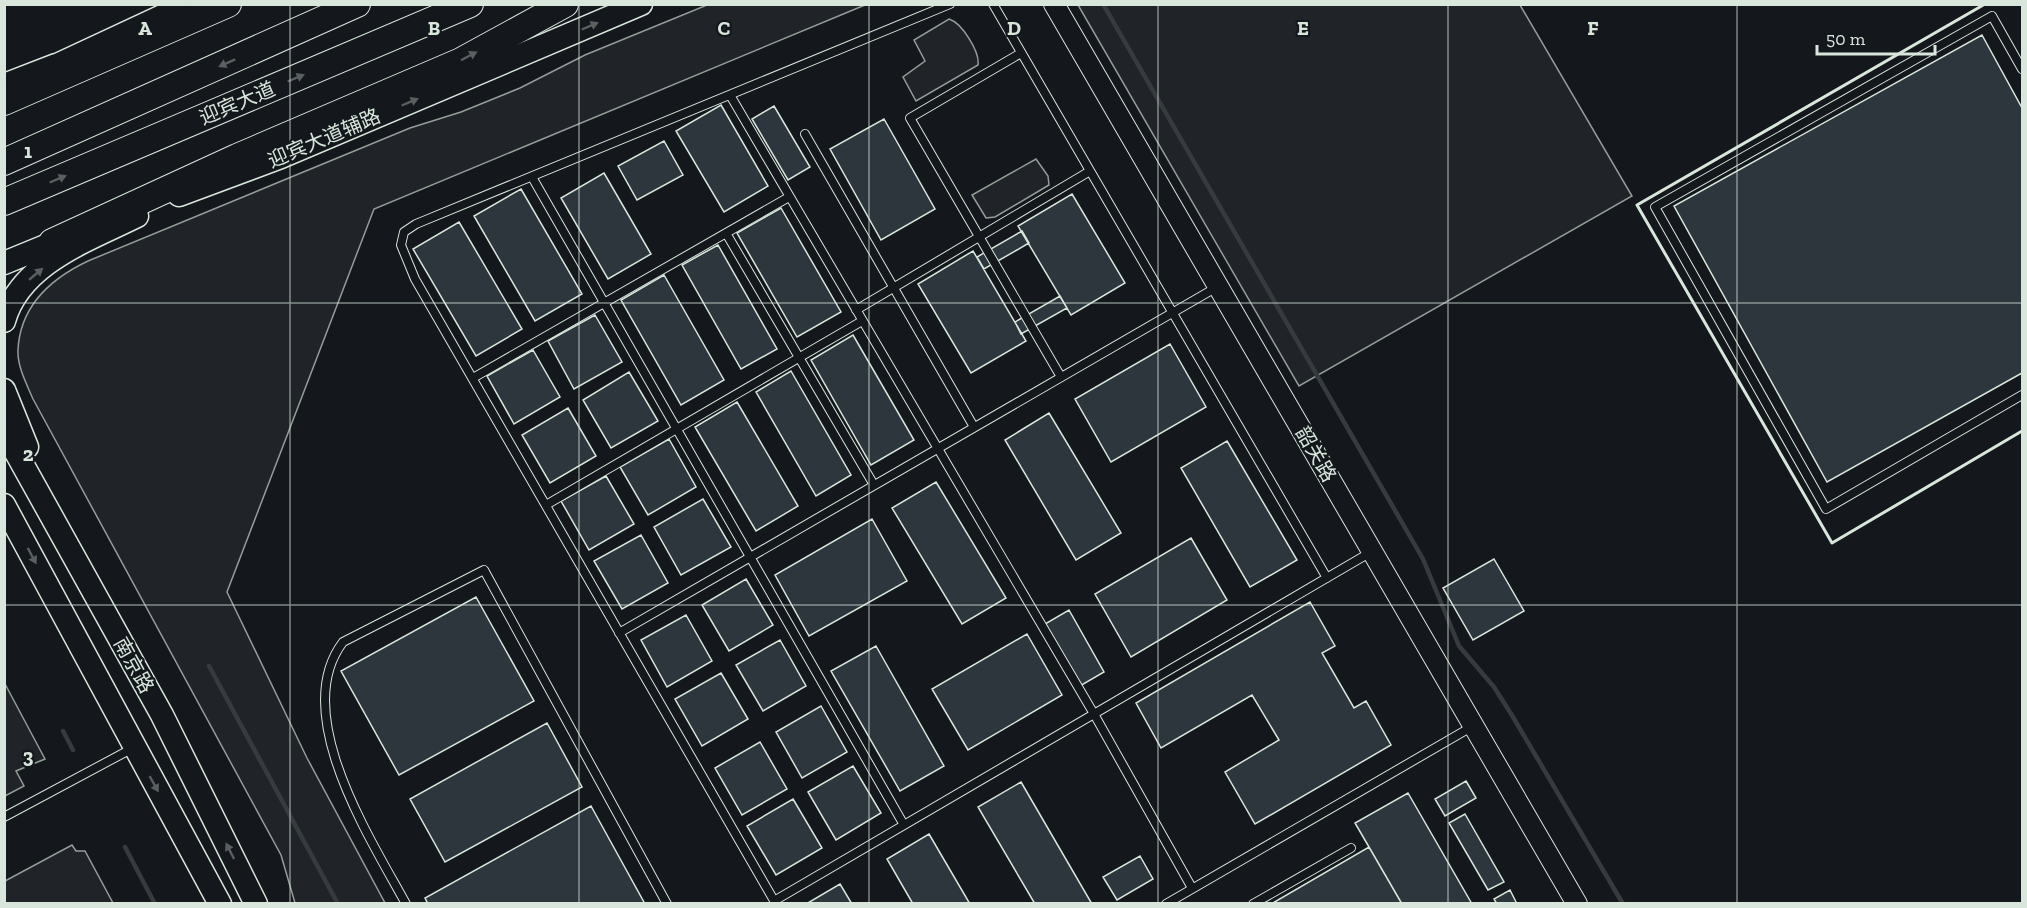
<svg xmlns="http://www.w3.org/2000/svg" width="2027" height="908" font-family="'Zilla Slab','Noto Sans SC',serif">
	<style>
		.green { fill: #202428; stroke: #939e99; stroke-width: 1.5 }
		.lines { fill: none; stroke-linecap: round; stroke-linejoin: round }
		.stream { stroke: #363b3e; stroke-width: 4.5 }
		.building { fill: #2c363c; stroke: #d8e6dc; stroke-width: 1.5 }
		.lane-casing { stroke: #d8e6dc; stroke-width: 10 }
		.secondary-casing { stroke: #d8e6dc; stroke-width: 22 }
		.primary-casing { stroke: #d8e6dc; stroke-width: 25 }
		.highway-casing { stroke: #d8e6dc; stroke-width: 28 }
		.lane { stroke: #14181c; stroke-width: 8 }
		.secondary { stroke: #14181c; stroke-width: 20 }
		.primary { stroke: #14181c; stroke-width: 22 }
		.highway { stroke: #14181c; stroke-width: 26 }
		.wall { stroke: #d8e6dc; stroke-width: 3 }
		.oneway { fill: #59605f }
		.grid { fill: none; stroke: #d8e6dc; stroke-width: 1.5; stroke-opacity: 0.55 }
		.labels { text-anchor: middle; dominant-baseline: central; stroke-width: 4.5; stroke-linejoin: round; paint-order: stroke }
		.street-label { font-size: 20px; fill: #d8e6dc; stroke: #14181c }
		.grid-label { font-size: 20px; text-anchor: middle; font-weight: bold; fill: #d8e6dc; stroke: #14181c; stroke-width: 4.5; stroke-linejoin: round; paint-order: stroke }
	</style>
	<rect width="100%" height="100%" fill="#14181c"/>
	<path class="green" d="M707,5H865L374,209L227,592L307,758L385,903H295L281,855L33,399C27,385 17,366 18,350C20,306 50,279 88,261L410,128L461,112L520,88L585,55Z
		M1078,5H1520L1632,196L1299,386Z
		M949,19C962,23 980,52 978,65L916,101L903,77L925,61L914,40Z
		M1036,159L1048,176L1049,185L995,217L986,218L972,195Z
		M4,682L45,759L16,771L24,786L5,796Z
		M72,845L76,851H85L113,903H5V881Z"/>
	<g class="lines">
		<path class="stream" d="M1103,4L1423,559L1459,646L1494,687L1513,717L1623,904
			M209,666L338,904
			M63,731L73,750
			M125,847L155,904"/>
	</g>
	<path class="building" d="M1982,35L2022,108V373L1827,482L1674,206Z
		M721,105L768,186L724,212L676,131Z
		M774,106L810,167L788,180L752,119Z
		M884,119L935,209L881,240L830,149Z
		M664,141L683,175L637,200L618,166Z
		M604,173L651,254L608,279L561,198Z
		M521,189L582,294L535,321L474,216Z
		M1072,194L1125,283L1071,315L1018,226Z
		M781,208L841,312L797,337L737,233Z
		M459,222L522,329L476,356L413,249Z
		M1022,231L1029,243L984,269L977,257Z
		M718,245L777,349L741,369L682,265Z
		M973,251L1026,341L971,373L918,284Z
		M664,275L724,380L681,405L621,300Z
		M1060,296L1067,308L1021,334L1015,322Z
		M595,315L622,362L574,389L548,341Z
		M853,335L914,440L871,465L811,360Z
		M1170,344L1206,407L1111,462L1075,399Z
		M533,350L560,397L514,424L487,376Z
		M791,371L851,475L816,496L756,392Z
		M629,372L658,421L611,448L583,400Z
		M737,402L798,506L756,531L695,427Z
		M568,408L596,456L550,483L522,435Z
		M1049,413L1121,533L1076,560L1005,440Z
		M669,439L696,487L648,515L620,467Z
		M1227,441L1297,560L1250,587L1181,468Z
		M606,476L634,524L589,550L561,501Z
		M936,482L1006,598L962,624L892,508Z
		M703,499L731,547L681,575L654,527Z
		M872,519L907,581L809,636L775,575Z
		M641,535L668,583L622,609L594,561Z
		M1191,538L1227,600L1131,657L1095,594Z
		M1494,559L1524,611L1473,640L1443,588Z
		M746,579L773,625L729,651L702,605Z
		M476,597L534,701L399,775L341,671Z
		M1310,602L1335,646L1322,653L1354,708L1366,701L1391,745L1255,824L1225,772L1279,740L1252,695L1161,748L1136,703Z
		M1069,610L1104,672L1080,686L1045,624Z
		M686,615L712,661L667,687L641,640Z
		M1027,634L1062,695L968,750L932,689Z
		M780,640L806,686L763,711L736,665Z
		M876,646L944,766L900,791L831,671Z
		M721,673L748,719L702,746L675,699Z
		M821,706L847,752L802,778L776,732Z
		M547,723L582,787L445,862L410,799Z
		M760,742L787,789L742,815L715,768Z
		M853,766L881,813L836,840L808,792Z
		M1466,781L1476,798L1445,816L1435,799Z
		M1021,782L1092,904H1035L978,807Z
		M1408,793L1472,904H1402L1369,847L1355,823Z
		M793,799L822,848L776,875L747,826Z
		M591,806L645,904H428L425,898Z
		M1465,814L1504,882L1488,890L1449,823Z
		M929,834L970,904H913L887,859Z
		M1369,847L1402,904H1271Z
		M1140,856L1153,879L1117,900L1103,877Z
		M840,884L852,904H806Z
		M1510,890L1517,904H1497L1494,899Z"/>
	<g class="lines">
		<g class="lane-casing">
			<path id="lane" d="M993,4L1327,578
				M1021,53L910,118L1061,377
				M2022,69L1992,16L1655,207L1826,509L2022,395
				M730,95L1094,714L1192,888
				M805,134L974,427
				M532,177L904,825
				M726,233L874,485
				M856,310L1090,171
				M473,378L789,197
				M546,505L862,321
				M619,633L1217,287
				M4,817L133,748
				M774,901L1371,552
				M406,904C370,838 289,713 343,642L484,570L667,904
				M776,904L415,279L401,245L404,232L416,224L950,4
				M1166,904L1473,726
				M1253,904L1351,848"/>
		</g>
		<g class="secondary-casing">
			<path id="secondary" d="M1054,4L1577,904"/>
		</g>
		<g class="primary-casing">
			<path id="primary" d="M42,72L188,4
				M4,85L56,65
				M179,195L281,157L641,4
				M4,263L70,236
				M4,321C20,263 89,240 137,216
				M4,390L27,447
				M4,431L162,715L256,904
				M4,505L220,904"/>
		</g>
		<g class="highway-casing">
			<path id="highway" d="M4,102L228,4
				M4,162L357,4
				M4,202L470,4
				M52,242L237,157L461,61L565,4"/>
		</g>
		<use href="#lane" class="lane"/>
		<use href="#secondary" class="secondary"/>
		<use href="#primary" class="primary"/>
		<use href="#highway" class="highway"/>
		<path class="wall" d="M1985,4L1637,205L1832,543L2022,431"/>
	</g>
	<defs><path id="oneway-solid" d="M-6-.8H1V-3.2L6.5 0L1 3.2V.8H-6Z" transform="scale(1.5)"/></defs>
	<g class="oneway">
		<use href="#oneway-solid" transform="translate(590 26) rotate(-23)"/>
		<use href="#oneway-solid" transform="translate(469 56) rotate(-28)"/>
		<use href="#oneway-solid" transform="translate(227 63) rotate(156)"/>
		<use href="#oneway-solid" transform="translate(296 78) rotate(-23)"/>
		<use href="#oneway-solid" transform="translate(410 102) rotate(-23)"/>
		<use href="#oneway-solid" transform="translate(58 179) rotate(-23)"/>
		<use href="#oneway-solid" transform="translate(36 274) rotate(-40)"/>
		<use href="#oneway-solid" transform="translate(32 556) rotate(62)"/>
		<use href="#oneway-solid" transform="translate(154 784) rotate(61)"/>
		<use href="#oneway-solid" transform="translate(230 851) rotate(-117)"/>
	</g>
	<path class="grid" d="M290,4V904M579,4V904M869,4V904M1158,4V904M1448,4V904M1737,4V904M4,303H2022M4,605H2022"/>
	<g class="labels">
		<g class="street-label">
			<text transform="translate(237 103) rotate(-23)">迎宾大道</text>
			<text transform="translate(324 138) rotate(-23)">迎宾大道辅路</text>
			<text transform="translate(1316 454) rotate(60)">韶关路</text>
			<text transform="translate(134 665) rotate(61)">南京路</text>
		</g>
	</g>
	<g class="grid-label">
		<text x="145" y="35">A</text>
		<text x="434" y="35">B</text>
		<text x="724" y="35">C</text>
		<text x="1014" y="35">D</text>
		<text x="1303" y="35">E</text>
		<text x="1593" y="35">F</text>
		<text x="28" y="158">1</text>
		<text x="28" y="461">2</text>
		<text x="28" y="763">3</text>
	</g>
	<rect width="2027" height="908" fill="none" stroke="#d8e6dc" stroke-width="12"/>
	<path d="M1817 45v9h118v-9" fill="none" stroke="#d8e6dc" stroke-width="3"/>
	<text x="1826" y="45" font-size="18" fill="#d8e6dc" stroke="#14181c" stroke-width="4.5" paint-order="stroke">50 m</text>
</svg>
